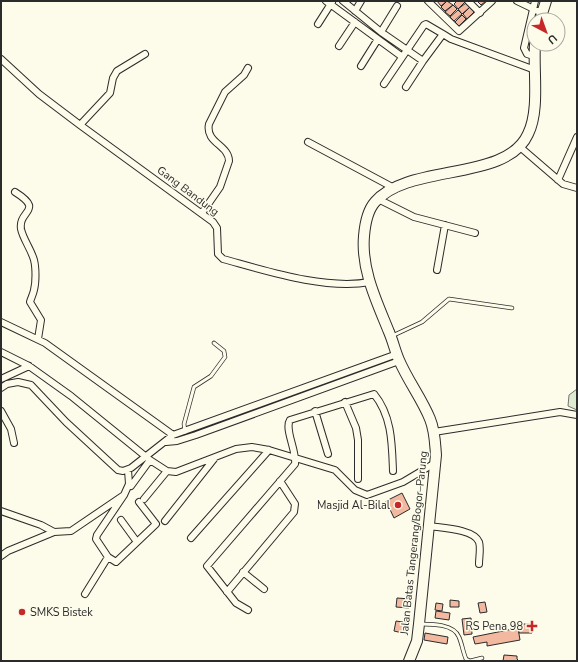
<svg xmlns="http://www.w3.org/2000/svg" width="578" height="662" font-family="'Nunito Sans',sans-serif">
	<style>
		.green { fill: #deebd1; stroke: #74746e }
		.building { fill: #f2b8a0; stroke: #2b2b2b }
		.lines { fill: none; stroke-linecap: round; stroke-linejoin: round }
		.service-casing { stroke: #2b2b2b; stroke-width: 4.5 }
		.minor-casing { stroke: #2b2b2b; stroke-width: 8 }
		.primary-casing { stroke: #2b2b2b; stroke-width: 12 }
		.service { stroke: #fdfbea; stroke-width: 3 }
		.minor { stroke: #fdfbea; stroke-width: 6 }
		.primary { stroke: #fdfbea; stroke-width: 10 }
		.poi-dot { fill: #c62828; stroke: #fdfbea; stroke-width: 1.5 }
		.labels { text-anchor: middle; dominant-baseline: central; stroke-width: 3; stroke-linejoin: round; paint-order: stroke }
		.street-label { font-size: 11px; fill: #2b2b2b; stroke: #fdfbea }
		.poi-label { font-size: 11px; fill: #2b2b2b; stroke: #fdfbea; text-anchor: end }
	</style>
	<rect width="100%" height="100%" fill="#fdfbea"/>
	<path class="green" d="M577,389V410L568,406L569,395Z"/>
	<path class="building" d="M437,1H447L441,6Z
		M447,1L453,5L445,11L441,7Z
		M457,1H464L465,2L458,9L454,4Z
		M477,1H486L481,5Z
		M466,3L470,7L462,14L458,9Z
		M453,5L457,9L450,16L445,12Z
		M470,7L474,12L467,19L463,14Z
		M458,10L462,14L454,21L450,17Z
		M462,15L466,19L459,26L455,22Z
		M402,493L410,509L394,518L386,501Z
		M397,598L410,599L409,608L396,607Z
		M450,600L459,601V607H450Z
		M485,602L487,612L480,613L478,603Z
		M436,603L443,604L442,611L435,610Z
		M436,611L450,613L449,620L435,618Z
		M471,618L472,634L464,635L462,619Z
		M396,621L409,623L407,634L394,631Z
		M519,624H532V633H519Z
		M518,628L520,640L487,646V642L475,644L473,637Z
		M425,633L448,637L447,644L424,640Z
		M504,655L517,656V659L519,661H503Z"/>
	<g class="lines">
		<g class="service-casing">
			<path id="service" d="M392,336L422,322L449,299L512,308
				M185,432L184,424L194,387L211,376L225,357L224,351L214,343
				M421,624C432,624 454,624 459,637C462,644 463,652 466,659L470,661L482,658"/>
		</g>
		<g class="minor-casing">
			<path id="minor" d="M326,1L401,56
				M343,1L381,32L423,61L443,34L451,39L535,70
				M428,1L459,31L492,1
				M468,1L480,13
				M517,1L542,13
				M355,11L361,1
				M318,24L332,2
				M381,32L397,6
				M339,46L355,22
				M534,56L527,54L524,48L535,1
				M1,59L39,94L80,125L213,222L217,228L218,254L223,259C267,271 325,290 370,282
				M361,66L378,39
				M384,84L424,25L426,24L443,34
				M406,87L423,61
				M80,125L110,93L113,78L117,71L145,54
				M308,142L394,188
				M520,147L563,184L577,188
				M558,180L577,137
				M15,192C45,211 18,210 21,229C23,239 31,249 34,260C36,268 36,282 34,290C33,295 31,298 30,302L41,320L38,339
				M378,199L414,217L475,233
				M202,213L220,187L229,161C229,145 205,143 209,124L225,92L244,75L248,68
				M437,270L445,225
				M1,322L45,343L173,435
				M1,352L29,366L71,396L150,460L167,471L176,472L236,449L252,447L269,450L335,470L355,490L367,495L403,482L435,463
				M1,379L29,366
				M1,388L7,384L18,382L31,385L66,422L118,470L123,471L131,468L173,435L397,354
				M345,402L356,428L358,440V479
				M1,411L11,429L14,443
				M315,411L328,454
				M434,432L560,412L577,415
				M166,442L177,441L196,435L399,361
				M131,486L150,460
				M124,495L97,535L96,539L108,557L116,562L156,524L139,502
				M144,499L167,471
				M1,511L41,525L54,532L71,531L124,495L129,484L128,470
				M121,520L137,542
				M165,521L214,459
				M429,526C441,528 474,529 479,542C481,548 479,557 479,564
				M191,538L269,450
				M1,556L8,551L54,532
				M243,572L264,589
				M227,592L294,512L295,504L280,481
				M85,594L108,557
				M248,610L236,603L207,566L295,464C297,451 284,429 290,420L374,394C392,416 392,444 393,471"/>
		</g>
		<g class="primary-casing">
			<path id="primary" d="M540,20L546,1
				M409,661L417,641L419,624L436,455C435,443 435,431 430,419C422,399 408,381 399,360C395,351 393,341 389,332C377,302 361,270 364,236C365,224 367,211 375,202C408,163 507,182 528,134C540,110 533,71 535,44"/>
		</g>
		<use href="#service" class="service"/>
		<use href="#minor" class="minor"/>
		<use href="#primary" class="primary"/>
	</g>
	<g class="poi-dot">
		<circle cx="398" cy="505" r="4"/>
		<circle cx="22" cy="612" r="4"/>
		<path d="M530 620h4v4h4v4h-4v4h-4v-4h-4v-4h4z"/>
	</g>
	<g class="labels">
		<g class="street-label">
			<text transform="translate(188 191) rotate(37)">Gang Bandung</text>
			<text transform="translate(414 543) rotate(-84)">Jalan Batas Tangerang/Bogor–Parung</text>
		</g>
		<g class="poi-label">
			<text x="390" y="505">Masjid Al-Bilal</text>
			<text x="30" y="612" text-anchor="start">SMKS Bistek</text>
			<text x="523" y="626">RS Pena 98</text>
		</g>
	</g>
	<rect width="578" height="662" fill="none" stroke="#2b2b2b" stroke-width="4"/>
	<g transform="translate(546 32) rotate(139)"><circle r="19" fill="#fdfbea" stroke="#a9a89e"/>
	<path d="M0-3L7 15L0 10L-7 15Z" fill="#c62828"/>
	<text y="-6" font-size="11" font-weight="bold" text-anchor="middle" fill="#2b2b2b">U</text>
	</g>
</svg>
